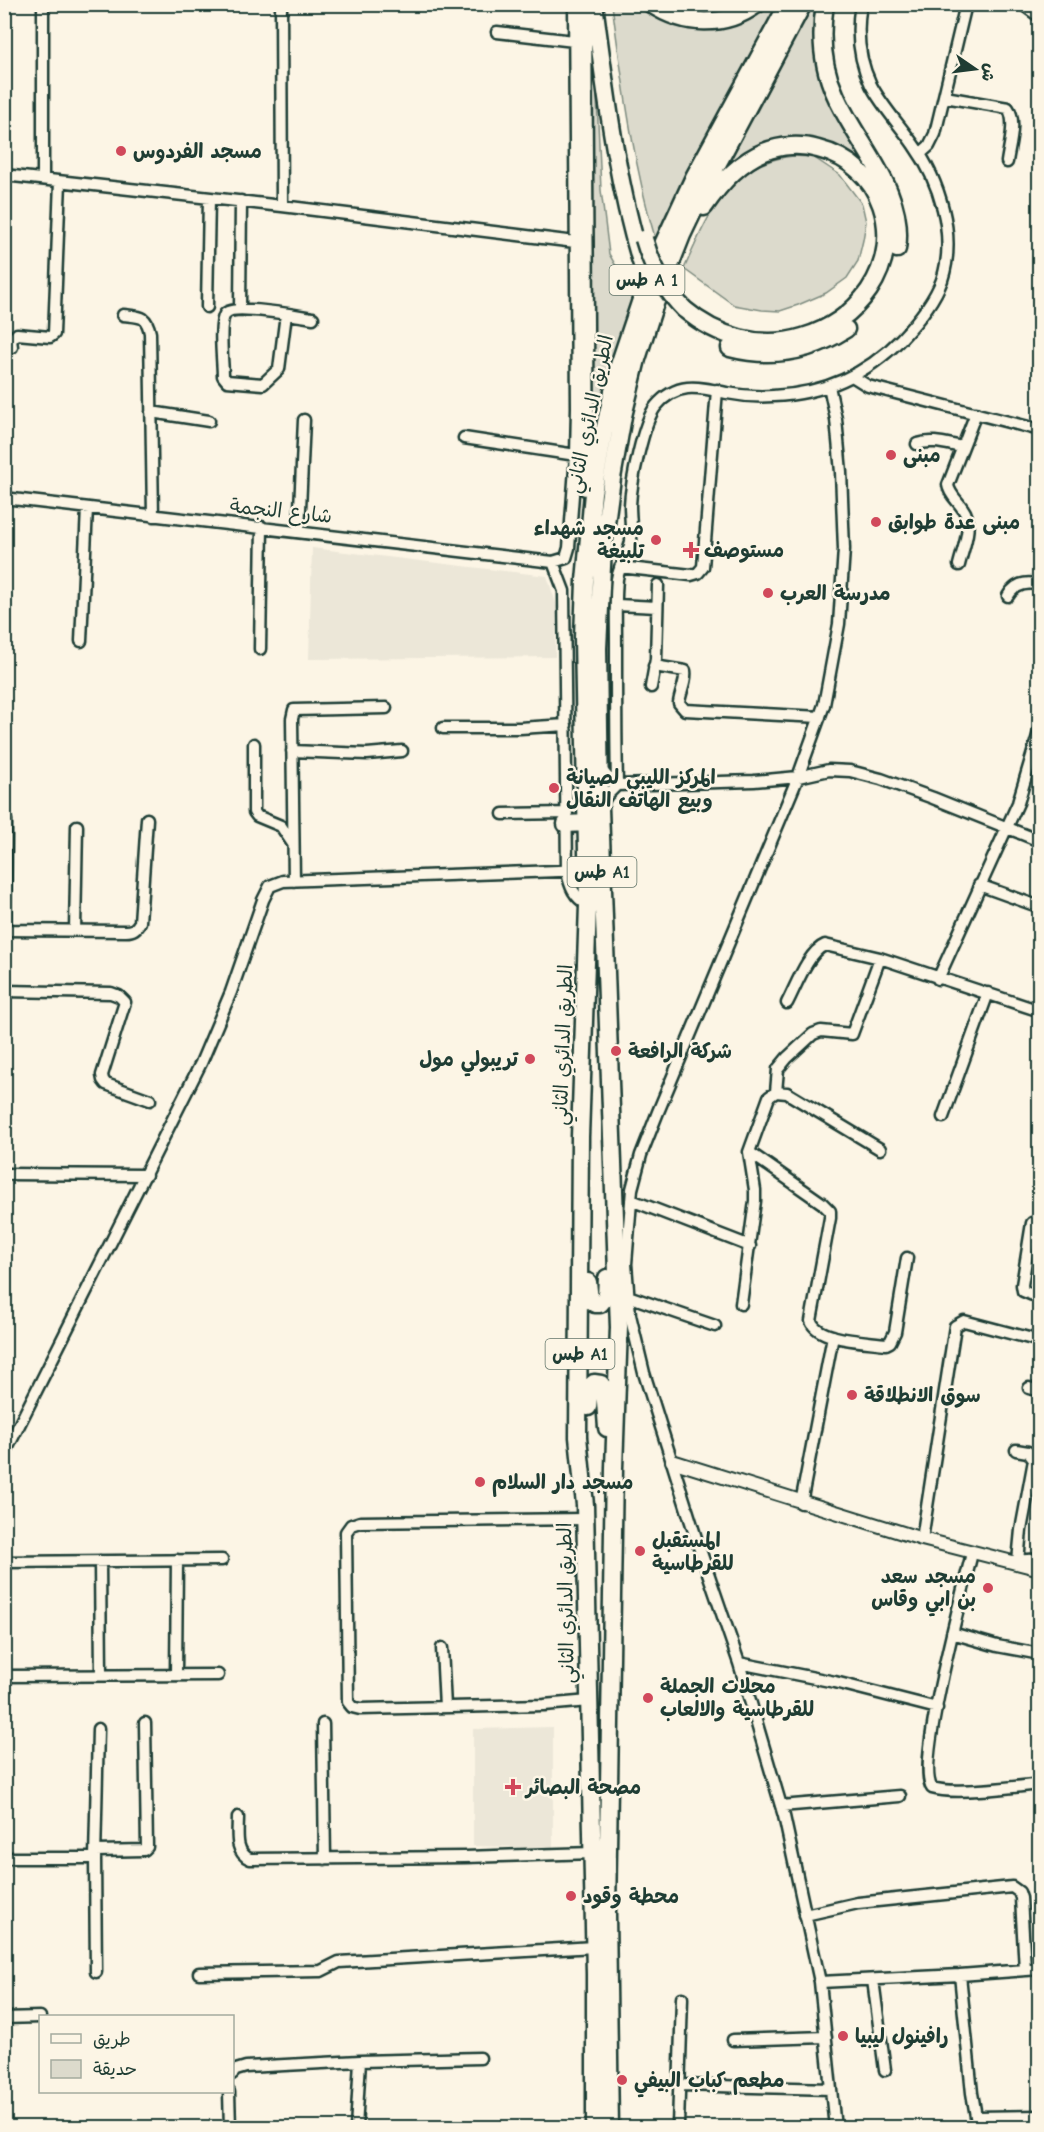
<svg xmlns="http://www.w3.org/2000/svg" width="1044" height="2132" font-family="'Comic Neue','Playpen Sans Arabic',sans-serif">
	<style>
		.built { fill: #ece7d8 }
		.green { fill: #dcdacc; stroke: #7e8c80; stroke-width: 1.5 }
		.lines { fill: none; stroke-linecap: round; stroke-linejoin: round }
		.minor-casing { stroke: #1f3d34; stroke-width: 15 }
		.tertiary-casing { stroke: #1f3d34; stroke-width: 16 }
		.trunk-casing { stroke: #1f3d34; stroke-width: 21 }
		.minor { stroke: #fcf5e5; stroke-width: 10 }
		.tertiary { stroke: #fcf5e5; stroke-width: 12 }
		.trunk { stroke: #fcf5e5; stroke-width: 16 }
		.trunk-bridge-casing { stroke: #1f3d34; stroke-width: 21; stroke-linecap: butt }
		.trunk-bridge { stroke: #fcf5e5; stroke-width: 16 }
		.poi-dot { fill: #d1495b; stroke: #fcf5e5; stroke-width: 2 }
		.labels { text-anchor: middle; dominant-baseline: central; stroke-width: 5; stroke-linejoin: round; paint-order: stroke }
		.shield { fill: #fcf5e5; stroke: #617469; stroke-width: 1.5 }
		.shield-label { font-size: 18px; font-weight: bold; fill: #1f3d34 }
		.poi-label { font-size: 20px; font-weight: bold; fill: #1f3d34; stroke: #fcf5e5; text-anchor: start }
		.street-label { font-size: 20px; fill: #1f3d34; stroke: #fcf5e5 }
	</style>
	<rect width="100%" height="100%" fill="#fcf5e5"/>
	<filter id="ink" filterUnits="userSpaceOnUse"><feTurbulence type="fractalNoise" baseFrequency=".0167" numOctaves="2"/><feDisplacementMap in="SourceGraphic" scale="12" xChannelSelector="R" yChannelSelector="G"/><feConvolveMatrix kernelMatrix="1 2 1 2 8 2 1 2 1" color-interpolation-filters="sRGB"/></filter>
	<g filter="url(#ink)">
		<path class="built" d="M312,548L547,576L557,606L555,657L309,659Z
			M553,1727V1848L473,1846V1729Z"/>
		<path class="green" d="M612,5H644L657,14L749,18L768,5H780L741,73L656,241C633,164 623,84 612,5Z
			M812,5H822L818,21L853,141L865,168L852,157L767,146L713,191L739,138L756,113Z
			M589,8L596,76L601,190L609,254L634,297L593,449Z
			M793,156L813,157L840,175L862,204L866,222L863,240L858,261L847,278L826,293L798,305L780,311L762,310L734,305L684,269C708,216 727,163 793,156Z"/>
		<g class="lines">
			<g class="minor-casing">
				<path id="minor" d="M43,4V179
					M281,4L282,206
					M1022,4L1040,17
					M497,32L574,41
					M945,97L1008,108C1017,121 1009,147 1007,162
					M920,154L929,146L935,134L966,4
					M4,175L282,206L575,242
					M207,307L209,198
					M240,309L241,201
					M286,314L279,369L263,384L227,381L223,376C223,362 218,325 225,314C232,303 299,316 313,318
					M123,315C139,317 146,314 150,333L153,516
					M12,347L11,340L17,334L50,337L54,334L60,182
					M852,376L868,386L1040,430
					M829,386L836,419L841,472L844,549L839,624L824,705L798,777L658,1112L641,1155L632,1189L626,1264L630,1315L644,1373L696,1538L739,1663L784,1816L820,1982L835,2128
					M151,412L209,421
					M464,438L576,455
					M917,444C932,439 946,444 962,447
					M4,498L553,562L566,558L569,548L576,455L577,407L574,4
					M299,531L304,420
					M553,562L564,591L567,871C570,887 574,897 588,905
					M959,565C963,548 974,524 963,509C958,501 949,494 948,485L976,413
					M620,567L691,575L698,573L703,567L717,390
					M1008,596C1015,584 1026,581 1040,585
					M617,605L657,607
					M81,641L87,508
					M260,649L262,527
					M654,666L685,671C687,680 680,693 679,703L685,710L820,717
					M651,687L656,659L658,585
					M443,728H520L566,725
					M254,744V812L257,816L281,826L293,844
					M292,751L367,754L402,751
					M599,767L609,779L617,785L754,781L798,777L829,770L850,771L881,779L933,798L1040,841
					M601,805L607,795L617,785C616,737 616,689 616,641C616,621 615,600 617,579C619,565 629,555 631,541C632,529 630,517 630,505C631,483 643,422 656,406C677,381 699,387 727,393C742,396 758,397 773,396C823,394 866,375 901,339C917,322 934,302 942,280C957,235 939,180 913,144C899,124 882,106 871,85C859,60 856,32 861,4
					M503,814L567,813
					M294,881L292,719L294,710L386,708
					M979,885L1040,907
					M4,930L126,931C133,931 136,929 140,922L147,819
					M5,930L6,820
					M75,930L77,826
					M938,979L1018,803L1040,729
					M4,991L111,993L119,996L125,1002L102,1075L103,1080L106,1084L150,1100
					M787,1003C796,986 808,952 825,945L880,958L1040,1011
					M776,1092L778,1069L787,1058L813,1034L821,1031L852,1034L880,958
					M943,1117L988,993
					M749,1152L822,1203L830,1211V1218L811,1321C818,1341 867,1341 886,1344L890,1342L895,1332L907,1258
					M4,1174L146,1175
					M631,1200L750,1246
					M1032,1223L1022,1285L1023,1291L1040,1298
					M628,1296L715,1326
					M741,1304L755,1201V1190L749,1152L769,1097L776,1092L787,1093L880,1149
					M1029,1388L1040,1391
					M1016,1450L1028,1452L1034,1460L1021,1530L1018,1561
					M4,1455L201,1063L231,992L263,900L270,886L283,881L587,870
					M801,1503L833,1336
					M585,1519L360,1522L351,1525L346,1532L348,1702L352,1707L360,1709L544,1705L589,1701
					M922,1539L955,1326L964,1321L1040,1341
					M972,1553C964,1587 915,1766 932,1788C954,1795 1014,1787 1040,1784
					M100,1561L101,1676
					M1015,1561L1040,1559
					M4,1562L222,1560
					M952,1633L997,1646L1040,1654
					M442,1648L445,1707
					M739,1663L835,1682L937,1708
					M176,1675L177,1560
					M4,1676L218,1675
					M323,1724L325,1859
					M781,1806L900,1796
					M238,1817C238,1833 234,1852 250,1859L465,1857L593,1853
					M96,1851L144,1850L147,1847L145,1723
					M4,1858H95
					M805,1915L858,1903L1012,1887L1019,1892L1021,1898L1025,1970
					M96,1972L95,1858L98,1729
					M199,1973L321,1971L339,1962L594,1947
					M960,1975L972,2093L978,2128
					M873,1980L885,2070
					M820,1982L960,1975L1040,1969
					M4,2018L40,2017
					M733,2040L826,2037
					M232,2074L236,2070L246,2067L360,2061
					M680,2085L831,2089
					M229,2092L230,2128
					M977,2117L1040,2116
					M678,2126L682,1998
					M356,2128L360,2061L480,2058"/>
			</g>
			<g class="tertiary-casing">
				<path id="tertiary" d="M672,1461L922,1539L1040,1569"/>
			</g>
			<g class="trunk-casing">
				<path id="trunk" d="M583,4L586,487
					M594,4C606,92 616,181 642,265
					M651,4C684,26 725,28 757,4
					M825,4C820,35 822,66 835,94C857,146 906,189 897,249
					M684,309C717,337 761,350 803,337C830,329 853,313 869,290C905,237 883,165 818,149C801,144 781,145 764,152C739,162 719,185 704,207
					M730,348C772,359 810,352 846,329
					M566,824L587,823
					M588,1282L590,1300L595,1304H600L606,1297L607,1278
					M588,1407L590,1387L594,1383L601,1384L604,1388L607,1428
					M595,2128V1974L585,1505L578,1437L580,1137L588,905L583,637L585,581L593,493L604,431L619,365L651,270L694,177L788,4
					M610,2128L607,1913L614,1468L619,1327L600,808L598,648L603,546L612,478L623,416L637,359L654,306L682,235L704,189L803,4"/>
			</g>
			<use href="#minor" class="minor"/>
			<use href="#tertiary" class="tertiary"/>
			<use href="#trunk" class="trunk"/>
			<g class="trunk-bridge-casing">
				<path id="trunk-bridge" d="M644,239C652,267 664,289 684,309"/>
			</g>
			<use href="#trunk-bridge" class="trunk-bridge"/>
		</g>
	</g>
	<g class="poi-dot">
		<circle cx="121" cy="151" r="6"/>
		<circle cx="891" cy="455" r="6"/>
		<circle cx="876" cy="522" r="6"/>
		<circle cx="656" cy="540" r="6"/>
		<path d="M688 541h6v6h6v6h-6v6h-6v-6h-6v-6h6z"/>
		<circle cx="768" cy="593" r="6"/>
		<circle cx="554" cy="788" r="6"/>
		<circle cx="616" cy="1051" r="6"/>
		<circle cx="530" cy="1059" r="6"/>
		<circle cx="852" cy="1395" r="6"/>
		<circle cx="480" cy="1482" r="6"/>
		<circle cx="640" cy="1551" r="6"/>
		<circle cx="988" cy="1588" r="6"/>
		<circle cx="648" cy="1698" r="6"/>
		<path d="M510 1778h6v6h6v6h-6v6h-6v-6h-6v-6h6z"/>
		<circle cx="571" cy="1896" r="6"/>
		<circle cx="843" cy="2036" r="6"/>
		<circle cx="622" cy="2080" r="6"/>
	</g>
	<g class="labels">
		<g class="shield">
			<rect x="609.5" y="265" width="75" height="30" rx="4.5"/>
			<rect x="567.5" y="857" width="69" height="30" rx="4.5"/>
			<rect x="545.5" y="1339" width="69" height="30" rx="4.5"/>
		</g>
		<g class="shield-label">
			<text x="647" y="280">طس A 1</text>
			<text x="602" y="872">طس A1</text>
			<text x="580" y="1354">طس A1</text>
		</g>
		<g class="poi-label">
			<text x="133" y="151">مسجد الفردوس</text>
			<text x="903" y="455">مبنى</text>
			<text x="888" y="522">مبنى عدة طوابق</text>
			<text x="644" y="528" text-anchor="end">مسجد شهداء<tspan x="644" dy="23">تلبيغة</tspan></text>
			<text x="704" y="550">مستوصف</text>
			<text x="780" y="593">مدرسة العرب</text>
			<text x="566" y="777">المركز الليبي لصيانة<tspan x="566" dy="23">وبيع الهاتف النقال</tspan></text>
			<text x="628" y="1051">شركة الرافعة</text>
			<text x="518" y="1059" text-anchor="end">تريبولي مول</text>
			<text x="864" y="1395">سوق الانطلاقة</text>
			<text x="492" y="1482">مسجد دار السلام</text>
			<text x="652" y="1540">المستقبل<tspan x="652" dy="23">للقرطاسية</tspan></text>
			<text x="976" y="1576" text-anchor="end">مسجد سعد<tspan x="976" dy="23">بن ابي وقاس</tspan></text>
			<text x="660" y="1686">محلات الجملة<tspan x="660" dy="23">للقرطاسية والالعاب</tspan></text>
			<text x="526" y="1787">مصحة البصائر</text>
			<text x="583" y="1896">محطة وقود</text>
			<text x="855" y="2036">رافينول ليبيا</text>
			<text x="634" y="2080">مطعم كباب البيفي</text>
		</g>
		<g class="street-label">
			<text transform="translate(590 414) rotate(-78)">الطريق الدائري الثاني</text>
			<text transform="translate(281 511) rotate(6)">شارع النجمة</text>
			<text transform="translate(563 1045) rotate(-88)">الطريق الدائري الثاني</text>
			<text transform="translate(566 1603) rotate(-91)">الطريق الدائري الثاني</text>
		</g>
	</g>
	<rect width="1044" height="2132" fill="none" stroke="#fcf5e5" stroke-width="24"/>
	<rect x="12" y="12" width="1020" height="2108" fill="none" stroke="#1f3d34" stroke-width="2" filter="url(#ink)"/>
	<rect x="39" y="2015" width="195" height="78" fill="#fcf5e5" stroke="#a4ab9e" stroke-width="1.5"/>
	<rect x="51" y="2034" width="30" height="9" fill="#fcf5e5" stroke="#a4ab9e" stroke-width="1.5"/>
	<text x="93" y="2045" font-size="18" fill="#1f3d34">طريق</text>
	<rect x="51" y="2060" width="30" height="18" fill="#dcdacc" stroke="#a4ab9e" stroke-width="1.5"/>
	<text x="93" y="2075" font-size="18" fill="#1f3d34">حديقة</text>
	<g transform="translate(975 69) rotate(104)" stroke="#fcf5e5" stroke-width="4.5" paint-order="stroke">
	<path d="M0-4.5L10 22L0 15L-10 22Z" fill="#1f3d34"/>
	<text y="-9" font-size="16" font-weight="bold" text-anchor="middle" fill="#1f3d34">ش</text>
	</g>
</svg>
